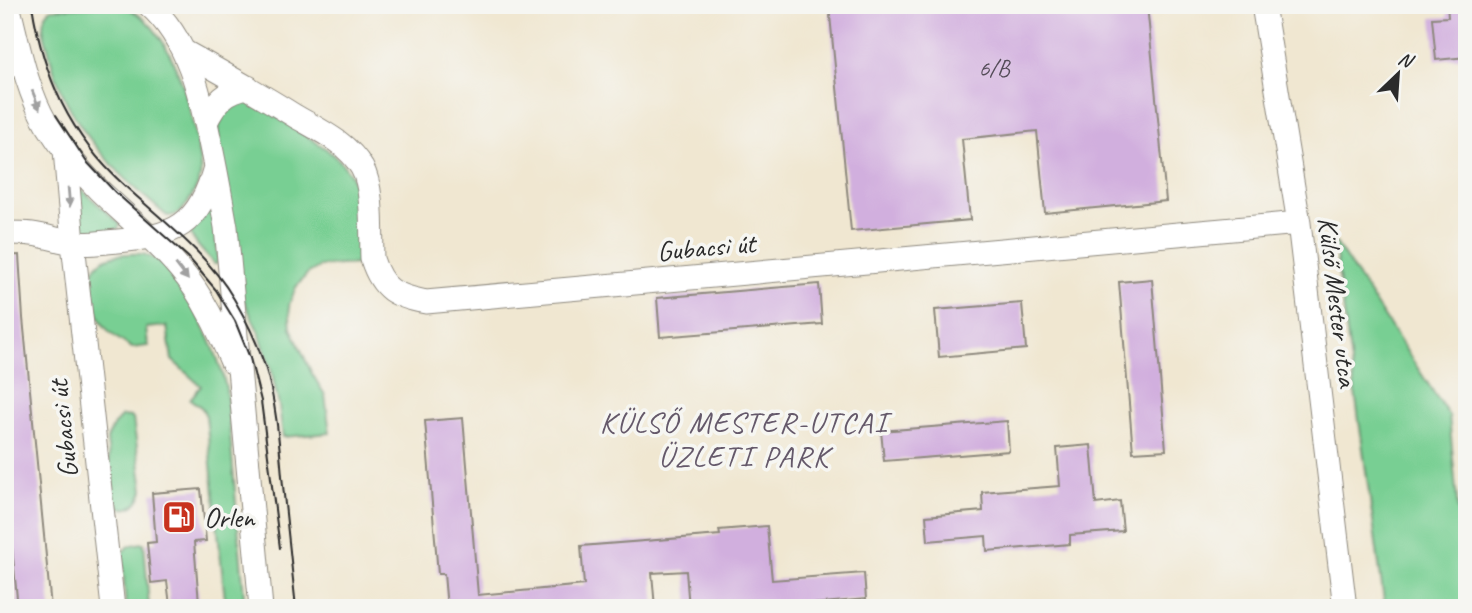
<svg xmlns="http://www.w3.org/2000/svg" width="1472" height="613" font-family="Caveat,sans-serif">
	<style>
		.green { fill: #78cf93; stroke: #527d5f; stroke-width: 2 }
		.building { fill: #d1afde }
		.lines { fill: none; stroke-linecap: round; stroke-linejoin: round }
		.street-casing { stroke: #8e897e; stroke-width: 25 }
		.street { stroke: #fff; stroke-width: 23 }
		.tram { stroke: #2b2b2b; stroke-width: 2 }
		.oneway { fill: #a0a0a0 }
		.labels { text-anchor: middle; dominant-baseline: central; stroke-width: 7; stroke-linejoin: round; paint-order: stroke }
		.number-label { font-size: 24px; fill: #544c58 }
		.street-label { font-size: 28px; fill: #2b2b2b; stroke: #f6f6f2 }
		.poi-label { font-size: 28px; fill: #2b2b2b; stroke: #f6f6f2; text-anchor: start }
		.neighbourhood-label { font-size: 30px; letter-spacing: 2px; fill: #65596a; stroke: #f6f6f2 }
	</style>
	<rect width="100%" height="100%" fill="#f6f6f2"/>
	<filter id="ink" filterUnits="userSpaceOnUse"><feTurbulence type="fractalNoise" baseFrequency=".0143" numOctaves="2"/><feDisplacementMap in="SourceGraphic" scale="14" xChannelSelector="R" yChannelSelector="G"/><feConvolveMatrix kernelMatrix="1 2 1 2 8 2 1 2 1" color-interpolation-filters="sRGB"/></filter>
	<filter id="wash" filterUnits="userSpaceOnUse"><feTurbulence type="fractalNoise" baseFrequency=".00686" numOctaves="4" result="noise"/><feDisplacementMap in="SourceGraphic" scale="28" xChannelSelector="R" yChannelSelector="G"/><feGaussianBlur stdDeviation="1.57" result="paint"/><feColorMatrix in="noise" values="0 0 0 0 0 0 0 0 0 0 0 0 0 0 0 0 0 1.4 0 .05"/><feComposite in="paint" operator="in"/></filter>
	<g filter="url(#wash)">
		<rect width="100%" height="100%" fill="#f0e7d1"/>
		<path class="green" d="M113,5C166,10 189,97 196,140C198,152 202,166 200,178C198,187 193,194 188,202C182,211 179,216 167,216C111,168 64,124 48,48C44,34 38,20 51,9Z
			M243,100L254,102L325,148L340,161L351,175L357,193L359,264L321,266L307,274L296,287L289,305L291,328L311,372L325,395L330,433L283,437L279,406L271,369L260,335L241,294L218,131C221,115 227,105 243,100Z
			M80,188L120,224L118,229L109,233L84,234L81,231L78,189Z
			M213,204L218,261L217,264H214C208,256 193,243 191,234Z
			M1334,240L1449,416L1467,608H1385Z
			M143,254C150,257 157,259 163,264C168,269 172,277 176,282C200,314 217,349 226,388L244,595L240,608H207L206,602L225,600L206,416L202,408L190,399L201,386L172,360L167,326L146,328L148,346L132,348C123,342 112,336 106,328C100,321 97,312 95,303C81,261 107,252 143,254Z
			M122,416L131,417L133,419L143,490C139,505 127,515 114,503L107,440C110,430 114,423 122,416Z
			M144,543L149,607L156,608H126L122,553C128,545 134,544 144,543Z"/>
		<g id="blocks">
			<path class="building" d="M829,5H1147L1166,201L1045,213L1037,131L962,139L970,220L851,231Z
				M1447,5H1467V57L1436,60L1432,18L1448,17Z
				M19,255L23,318L51,608H18L5,477V256Z
				M1152,279L1166,450L1133,452L1119,282Z
				M819,284L822,324L660,337L657,298Z
				M1022,303L1026,349L939,357L935,310Z
				M463,418L478,595L584,585L581,546L720,535L719,530L767,526L772,580L864,573L866,599L770,608H689L686,571L652,573L655,608H447L444,574H438L425,421Z
				M1007,421L1009,451L884,461L881,431Z
				M1091,445L1096,504L1120,501L1123,531L1070,535V544L987,551L986,536L928,541L926,516L983,511L982,492L1060,486L1057,448Z
				M201,489L206,541L194,542L199,603L170,605L167,581L151,583L147,543L156,542L152,493Z"/>
		</g>
	</g>
	<g filter="url(#ink)">
		<use href="#blocks" fill-opacity="0" stroke="#8e897e" stroke-width="2"/>
		<g class="lines">
			<g class="street-casing">
				<path id="street" d="M8,5C18,43 26,89 46,123C61,147 79,170 99,190C126,216 156,240 180,269C203,296 218,329 232,362
					M149,5C188,39 200,93 210,142C216,170 221,198 226,227L261,608
					M1263,5L1299,223L1345,608
					M183,51C221,72 258,93 295,116C319,130 348,143 362,168C374,188 371,235 372,259C382,290 395,296 426,302L1299,223
					M206,122C216,102 226,90 248,87
					M65,150L73,243L113,608
					M5,233C14,233 24,233 32,234C47,236 60,241 75,243C89,245 103,242 118,241C175,236 199,226 215,167"/>
			</g>
			<use href="#street" class="street"/>
			<path class="tram" d="M32,5C43,76 70,136 124,185C163,221 207,253 234,299C247,321 257,342 265,366C276,401 279,440 282,476C287,520 291,564 296,608
				M56,115L86,161L115,192L188,257L216,290L235,321L250,358L261,401L280,548"/>
		</g>
		<defs><path id="oneway-solid" d="M-6-.8H1V-3.2L6.5 0L1 3.2V.8H-6Z" transform="scale(1.75)"/></defs>
		<g class="oneway">
			<use href="#oneway-solid" transform="translate(36 100) rotate(68)"/>
			<use href="#oneway-solid" transform="translate(69 197) rotate(85)"/>
			<use href="#oneway-solid" transform="translate(182 272) rotate(52)"/>
		</g>
	</g>
	<defs>
		<g id="fuel-square" transform="scale(1.75)"><rect x="-9" y="-9" width="18" height="18" rx="4" fill="#c8321e" stroke="#f6f6f2"/><path d="M-5.5-6h7V0h2V4h1.3V-2.5L3-4.5l.8-.8L6-3V5H2.5V1h-1V6h-7ZM-4.2-4.7v3.2H.2V-4.7Z" fill="#fff"/></g>
	</defs>
	<g fill-rule="evenodd">
		<use href="#fuel-square" x="179" y="517"/>
	</g>
	<g class="labels">
		<g class="number-label">
			<text x="994" y="68">6/B</text>
		</g>
		<g class="street-label">
			<text transform="translate(706 247) rotate(-5)">Gubacsi út</text>
			<text transform="translate(1338 302) rotate(83)">Külső Mester utca</text>
			<text transform="translate(63 429) rotate(-96)">Gubacsi út</text>
		</g>
		<g class="poi-label">
			<text x="204" y="517">Orlen</text>
		</g>
		<g class="neighbourhood-label">
			<text x="744" y="422">KÜLSŐ MESTER-UTCAI<tspan x="744" dy="34">ÜZLETI PARK</tspan></text>
		</g>
	</g>
	<rect width="1472" height="613" fill="none" stroke="#f6f6f2" stroke-width="28"/>
	<g transform="translate(1398 74) rotate(25)" stroke="#f6f6f2" stroke-width="5" paint-order="stroke">
	<path d="M0-5L12 26L0 18L-12 26Z" fill="#2b2b2b"/>
	<text y="-10" font-size="19" font-weight="bold" text-anchor="middle" fill="#2b2b2b">N</text>
	</g>
</svg>
